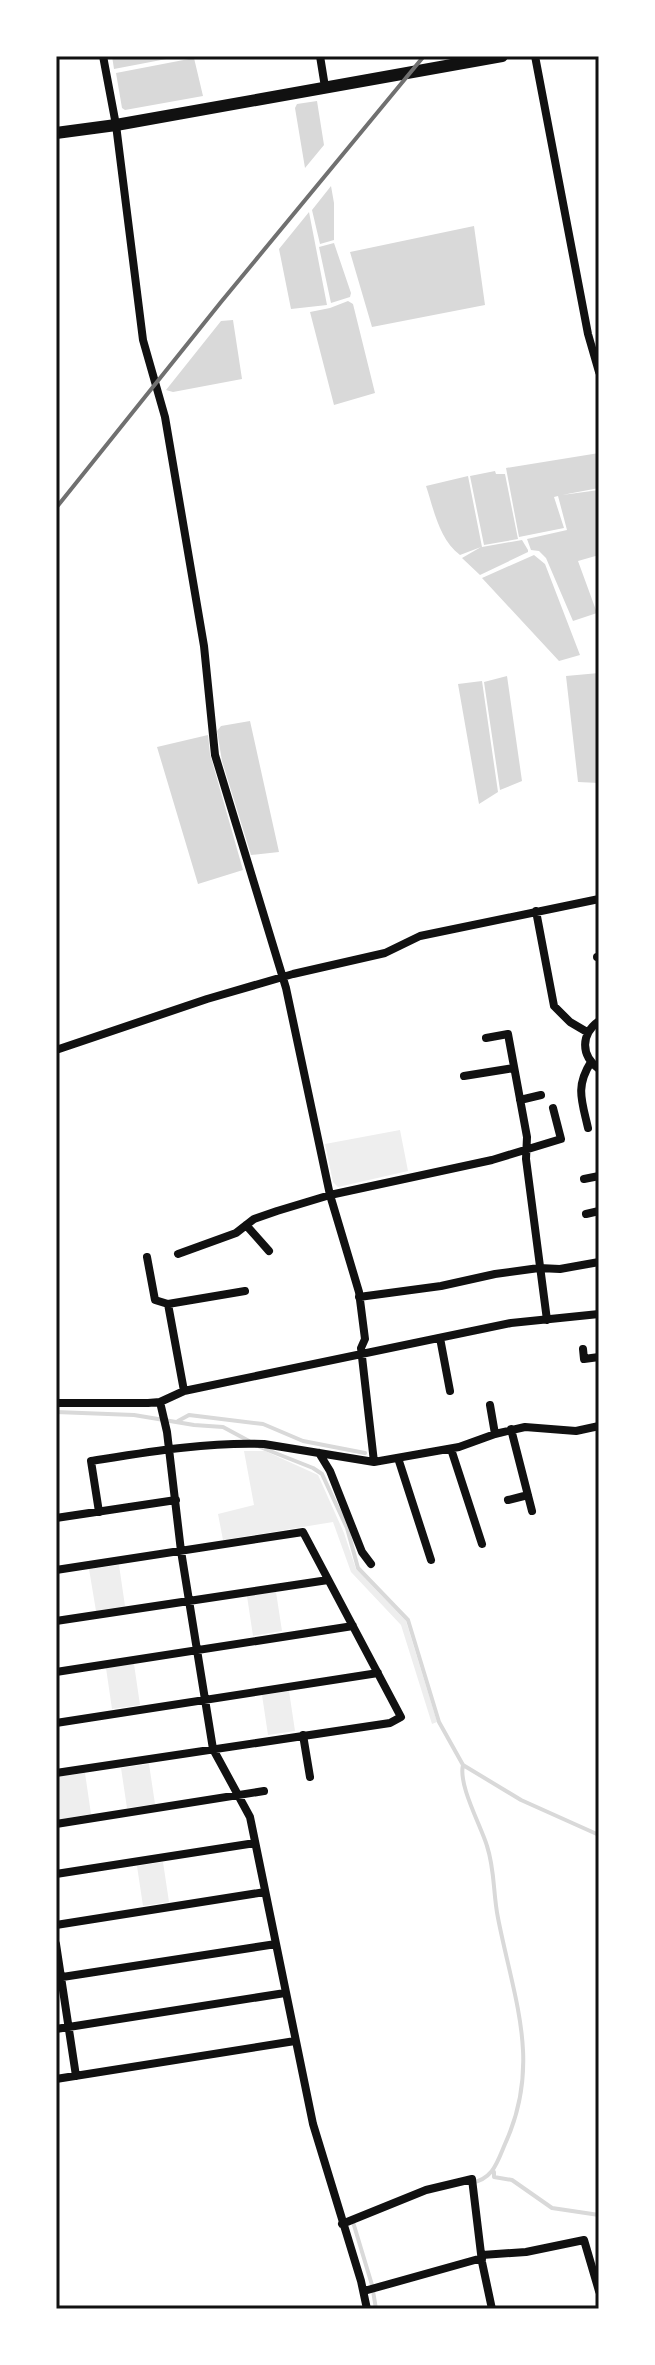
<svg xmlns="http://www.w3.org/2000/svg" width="655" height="2365" font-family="'Roboto Serif',serif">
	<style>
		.green { fill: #eee }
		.water { fill: #d9d9d9 }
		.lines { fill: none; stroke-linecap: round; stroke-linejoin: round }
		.stream { stroke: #d9d9d9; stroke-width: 4 }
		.minor { stroke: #111; stroke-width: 8 }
		.secondary { stroke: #111; stroke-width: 12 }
		.rail { stroke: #707070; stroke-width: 4 }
		.neatline { fill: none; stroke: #111; stroke-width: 3 }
	</style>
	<rect width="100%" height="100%" fill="#fff"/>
	<path class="green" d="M400,1130L408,1171L338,1187L333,1182L325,1144Z
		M244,1451H265L318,1475L344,1533L356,1569L406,1621L437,1722L432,1724L401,1625L351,1572L333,1522L223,1540L218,1514L254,1505Z
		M119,1565L125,1606L96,1611L89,1569Z
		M276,1592L282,1631L253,1636L247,1596Z
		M134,1664L140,1705L112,1709L106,1668Z
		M289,1691L295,1731L268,1735L262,1695Z
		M149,1764L155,1804L127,1808L121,1768Z
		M85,1773L91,1814L56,1820V1777Z
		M163,1862L169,1902L143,1906L137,1866Z"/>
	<path class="water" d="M112,56H182L114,69Z
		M194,58L203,96L125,110L122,108L116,73Z
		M317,101L324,145L305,168L295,108L297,104Z
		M331,186L334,203V240L320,244L312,210Z
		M309,212L327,305L291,309L279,249Z
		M474,226L485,305L372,327L350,252Z
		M334,243L351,293L350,297L331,303L319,247Z
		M348,301L353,304L375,393L334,405L310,312L330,308Z
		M233,320L242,379L173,392L166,390L221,321Z
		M599,453V488L562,495L599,490V555L578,561L597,613L573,621L546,558L539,551L531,550L527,539L567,530L558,496L554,497L564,528L519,537L506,468Z
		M495,471L496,474H505L518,539L484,545L470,476Z
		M468,476L482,547L522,540L528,550V552L480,575L462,558L481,547L460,555C439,539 434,510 426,486Z
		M534,555L545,564L580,655L559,661L482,578Z
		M599,673V783L578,782L566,676Z
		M507,676L522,781L500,790L484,682Z
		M482,681L498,792L479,804L458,684Z
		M250,721L279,852L251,855L222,761L217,731L221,726Z
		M208,735L210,754L243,870L198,884L157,747Z"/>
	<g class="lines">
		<path class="stream" d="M56,1412L134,1415L194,1425L223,1427L249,1441
			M178,1421L189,1415L263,1424L303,1441L365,1453
			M260,1447L313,1468L322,1474L347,1528L358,1568L408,1620L439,1722L463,1765L521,1800L599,1835
			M463,1765C458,1785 481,1826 487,1846C495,1870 493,1894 498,1918C514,2000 542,2063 505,2144C497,2163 493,2179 471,2183
			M494,2172V2177L512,2180L552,2208L599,2215
			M353,2222L372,2285L376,2309"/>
		<path class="minor" d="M103,56L116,125L143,340L165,417L204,646L215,755L286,988L330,1195L359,1292L365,1339L361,1348L374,1462
			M320,56L325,87
			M535,56L588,334L599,372
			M536,911L554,1006L570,1022L587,1032
			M597,957H599
			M599,1021C581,1034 580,1055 599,1069
			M486,1038L508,1034L527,1137L526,1159L547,1320
			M56,1050L207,999L293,974L385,953L420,936L599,899
			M464,1076L514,1068
			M520,1100L541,1095
			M588,1128C582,1101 575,1087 591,1062
			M584,1179L599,1176
			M586,1214L599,1211
			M246,1225L269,1251
			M178,1254L236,1233L254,1219L277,1211L330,1195L492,1160L561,1139L553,1108
			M147,1257L155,1300L168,1304L184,1391
			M359,1297L441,1286L495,1274L539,1268L560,1269L599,1262
			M168,1304L245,1291
			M440,1338L450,1391
			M583,1349L584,1359L599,1357
			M160,1402L167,1432L181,1551L213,1749L250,1817L313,2124L361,2281L367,2309
			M56,1403H148L160,1402L184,1391L511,1323L599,1314
			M490,1405L495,1434
			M511,1429L532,1511
			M451,1449L482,1544
			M319,1453L330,1471L362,1552L371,1564
			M398,1458L431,1560
			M508,1500L528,1495
			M99,1512L91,1461C148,1452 206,1442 264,1444L374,1462L459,1447L495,1434L525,1427L576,1431L599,1426
			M56,1518L176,1500
			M56,1570L303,1532L401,1717L390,1723L56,1773
			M56,1621L328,1580
			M56,1672L353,1626
			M56,1723L378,1673
			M303,1735L310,1777
			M56,1824L264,1791
			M56,1874L255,1843
			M56,1925L265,1892
			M56,1944L76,2076
			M56,1978L276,1944
			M56,2029L285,1993
			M56,2079L295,2041
			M342,2224L426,2190L472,2179L482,2262L492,2309
			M482,2255L526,2252L584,2240L599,2291
			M364,2291L482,2258"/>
		<path class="secondary" d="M56,133L116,125L502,56"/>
		<path class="rail" d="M56,508L221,302L424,56"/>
	</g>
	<rect width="655" height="2365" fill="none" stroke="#ffffff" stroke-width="116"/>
	<rect x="58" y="58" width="539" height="2249" class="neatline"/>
</svg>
